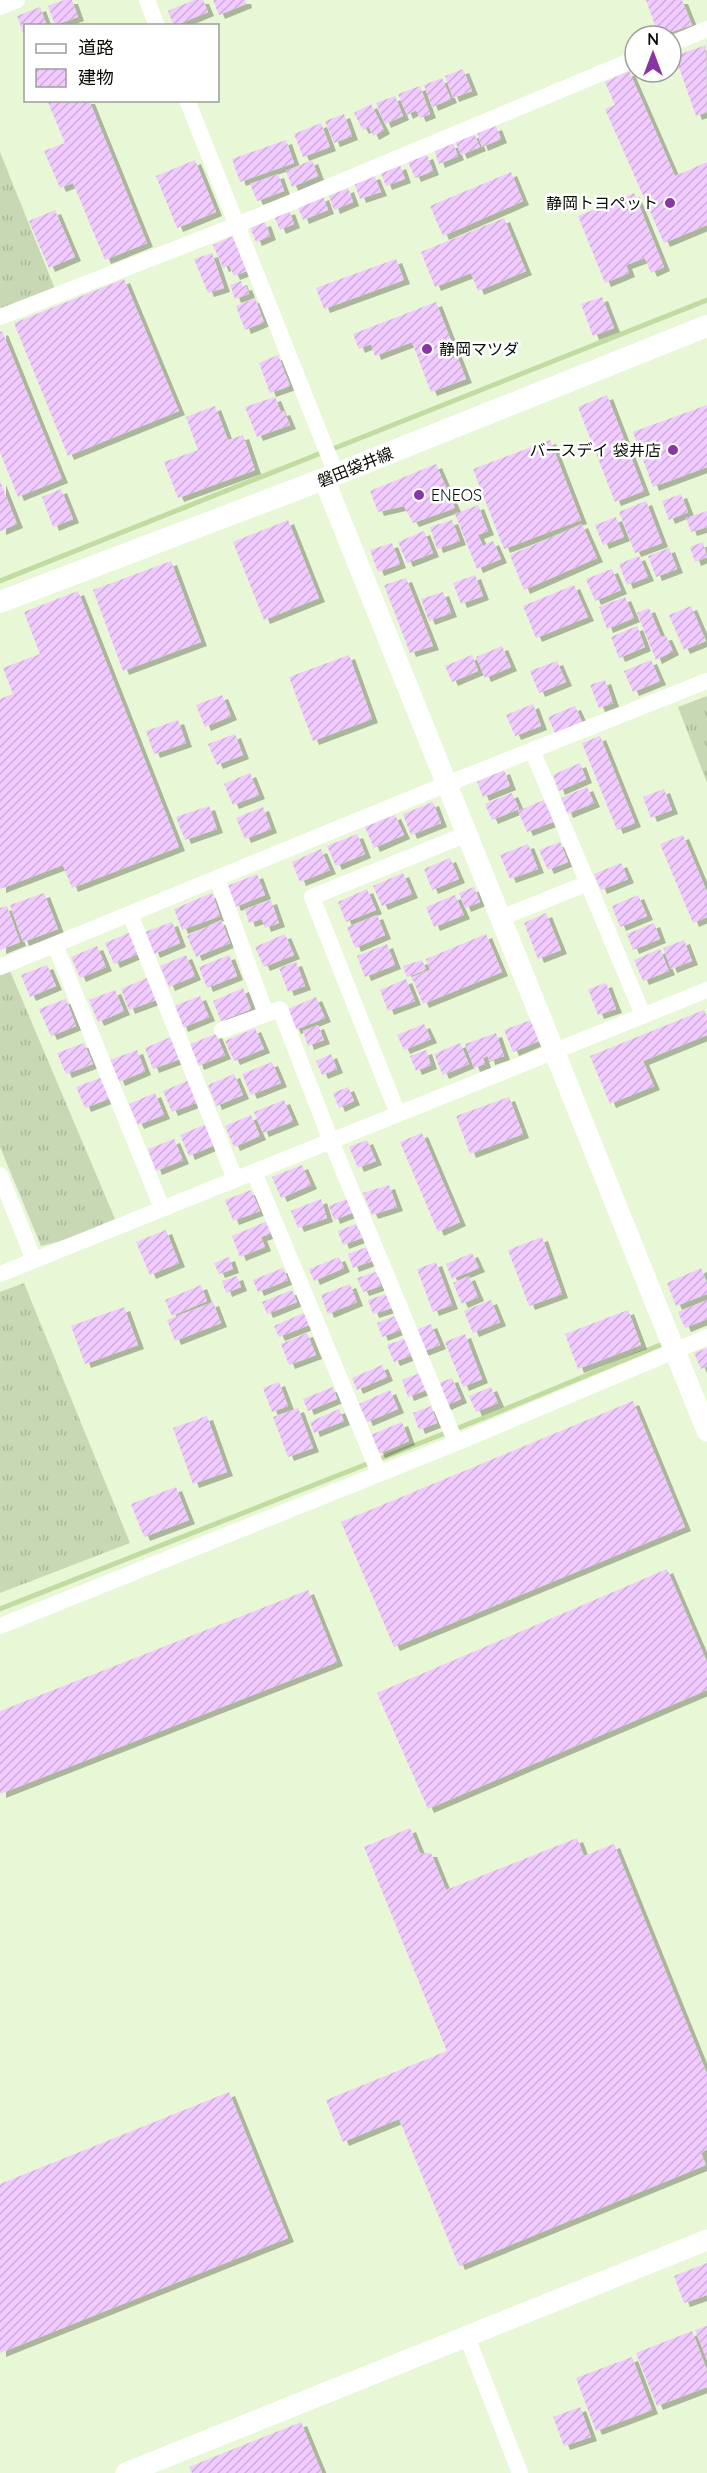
<svg xmlns="http://www.w3.org/2000/svg" width="707" height="2473" font-family="Quicksand,'Noto Sans JP',sans-serif">
	<style>
		.grass { fill: url(#grass-tufts) }
		.lines { fill: none; stroke-linecap: round; stroke-linejoin: round }
		.stream { stroke: #c2dba1; stroke-width: 5 }
		.building { fill: url(#building-hatch); filter: url(#shadow) }
		.minor { stroke: #fff; stroke-width: 16 }
		.tertiary { stroke: #fff; stroke-width: 21 }
		.secondary { stroke: #fff; stroke-width: 22 }
		.poi-dot { fill: #8935a3; stroke: #fff; stroke-width: 2 }
		.labels { text-anchor: middle; dominant-baseline: central; stroke-width: 5; stroke-linejoin: round; paint-order: stroke }
		.poi-label { font-size: 16px; fill: #080d04; stroke: #fff; text-anchor: end }
		.street-label { font-size: 16px; fill: #080d04; stroke: #fff }
	</style>
	<defs>
		<pattern id="grass-tufts" width="24" height="20" patternUnits="userSpaceOnUse" patternTransform="scale(1.5)"><rect width="24" height="20" fill="#c8d8b5"/><path d="M3 7l-1-3M5 7V3M7 7l1-3M15 17l-1-3M17 17v-4M19 17l1-3" fill="none" stroke="#aab89a"/></pattern>
		<pattern id="building-hatch" width="6" height="6" patternUnits="userSpaceOnUse" patternTransform="scale(1.5)"><rect width="6" height="6" fill="#f1caff"/><path d="M-1 1l2-2M0 6l6-6M5 7l2-2" fill="none" stroke="#cdacd9"/></pattern>
		<filter id="shadow"><feDropShadow dx="6" dy="4" stdDeviation="0" flood-color="#0004"/></filter>
	</defs>
	<rect width="100%" height="100%" fill="#e8f7d5"/>
	<path class="grass" d="M0,152L55,289L0,311Z
		M707,696V783L678,707Z
		M7,964L118,1226L41,1246L0,1147V967Z
		M24,1283L130,1543L0,1593V1292Z"/>
	<g class="lines">
		<path class="stream" d="M335,448L707,300
			M0,581L321,453
			M0,1609L486,1417L665,1343"/>
	</g>
	<path class="building" d="M64,0H72L78,17L55,25L48,6Z
		M194,0H203L208,12L174,26L168,11Z
		M213,0H245L246,4L219,15Z
		M646,0H682L692,25L659,36Z
		M40,7L47,26H26L24,35L17,16Z
		M706,45L707,112L696,116L675,56Z
		M463,69L472,91L453,98L445,76Z
		M629,71L675,176L707,162V225L664,243L605,109L615,105L605,82Z
		M442,78L451,99L432,107L424,85Z
		M420,86L430,114L420,118L416,110L407,115L398,94Z
		M395,96L403,116L385,124L376,103Z
		M47,100H89L147,243L105,260L73,183L60,188L44,151L65,143Z
		M371,104L384,130L373,136L369,127L363,130L354,113Z
		M344,114L352,136L334,143L325,121Z
		M321,123L330,147L303,157L294,134Z
		M496,126L501,139L482,147L477,133Z
		M474,133L480,147L461,155L455,141Z
		M286,140L294,163L240,182L232,159Z
		M453,143L458,156L439,164L434,150Z
		M427,155L433,171L415,178L408,162Z
		M195,160L216,212L177,228L156,176Z
		M312,160L318,176L292,187L286,171Z
		M400,165L405,179L386,186L381,173Z
		M511,172L523,201L443,236L430,206Z
		M278,174L284,191L257,201L250,184Z
		M374,175L381,192L360,199L354,182Z
		M348,188L353,202L334,210L329,196Z
		M634,193L664,267L651,273L645,258L626,265L629,273L605,283L578,216Z
		M323,196L328,210L303,220L298,207Z
		M55,210L75,257L49,268L29,221Z
		M289,210L294,224L280,230L274,216Z
		M504,218L526,271L478,291L471,273L435,287L421,252Z
		M265,222L270,236L256,242L250,227Z
		M233,236L247,271L234,276L229,265L223,268L213,245Z
		M212,253L224,288L208,293L194,259Z
		M396,259L404,280L324,309L316,288Z
		M124,279L179,411L68,456L14,323Z
		M241,281L243,287L246,286L249,294L235,299L230,285Z
		M602,297L614,328L593,336L581,304Z
		M255,298L264,322L245,330L236,306Z
		M436,302L466,379L431,392L412,342L375,356L371,344L359,349L353,334Z
		M2,331L62,479L18,497L0,452V332Z
		M278,355L290,386L270,393L259,363Z
		M607,395L644,491L615,502L578,407Z
		M275,397L281,412L284,411L290,425L257,437L245,407Z
		M707,405V467L653,487L633,432Z
		M215,406L228,440L243,435L255,470L178,498L164,462L198,450L186,417Z
		M550,440L581,520L504,549L473,469Z
		M436,464L455,508L413,523L404,506L378,512L370,491Z
		M0,481L17,524L0,531Z
		M61,489L73,519L53,527L42,497Z
		M681,494L688,512L669,520L662,501Z
		M646,501L662,543L635,553L619,512Z
		M478,505L488,531L478,535L483,546L493,541L501,559L477,569L455,514Z
		M707,511V527L691,532L686,518Z
		M616,517L624,537L603,545L595,525Z
		M288,520L319,598L264,620L233,542Z
		M452,520L460,541L437,549L430,527Z
		M582,524L597,558L524,590L510,555Z
		M424,531L433,553L407,563L398,542Z
		M703,542L707,557L695,562L690,547Z
		M392,543L400,564L378,572L370,550Z
		M669,548L677,569L656,577L648,556Z
		M639,556L648,577L627,585L619,564Z
		M171,561L201,642L123,671L93,590Z
		M612,569L621,590L595,601L586,579Z
		M475,575L483,596L461,604L453,583Z
		M406,578L433,646L410,653L384,585Z
		M574,585L588,617L536,638L523,606Z
		M78,591L179,847L72,888L63,865L0,889V699L13,694L3,668L40,654L24,612Z
		M443,592L451,613L429,621L421,599Z
		M625,597L634,618L607,629L599,607Z
		M691,606L706,641L684,650L669,615Z
		M649,608L661,637L666,636L673,651L656,660L637,613Z
		M637,626L645,647L619,658L611,637Z
		M502,646L511,667L485,678L476,657Z
		M349,655L372,719L313,741L289,677Z
		M472,655L478,671L452,682L445,666Z
		M651,660L660,681L633,692L624,671Z
		M557,661L566,682L539,693L530,671Z
		M605,680L613,703L599,708L590,685Z
		M222,695L231,716L205,727L196,705Z
		M533,704L541,726L515,736L506,715Z
		M575,706L582,722L555,733L548,717Z
		M178,720L186,743L154,754L146,731Z
		M235,734L243,755L217,765L208,744Z
		M600,736L635,823L617,830L582,743Z
		M580,763L586,779L559,791L553,775Z
		M504,770L510,786L483,797L477,782Z
		M250,773L259,795L233,805L224,784Z
		M587,787L594,803L567,814L561,798Z
		M664,789L672,810L651,818L643,797Z
		M512,793L519,809L492,820L485,804Z
		M544,800L553,822L527,832L518,811Z
		M433,802L441,823L411,835L403,814Z
		M209,806L217,829L185,840L176,817Z
		M263,807L271,829L245,839L236,818Z
		M395,815L404,835L374,848L365,827Z
		M357,834L365,854L336,866L327,846Z
		M683,835L707,892V917L693,923L660,844Z
		M560,842L568,862L548,870L539,850Z
		M528,844L538,869L510,879L500,855Z
		M321,849L330,870L300,882L292,862Z
		M450,858L459,879L432,890L424,869Z
		M621,863L628,879L601,890L594,874Z
		M403,873L412,894L382,906L373,886Z
		M257,874L265,895L235,907L227,886Z
		M474,887L480,902L465,908L459,893Z
		M367,889L376,910L346,922L338,902Z
		M44,893L58,929L23,942L10,905Z
		M212,893L220,916L182,930L174,909Z
		M455,895L464,915L434,927L426,907Z
		M638,895L647,916L620,927L612,906Z
		M271,900L279,923L265,928L262,919L249,923L245,909Z
		M7,906L20,942L0,950V908Z
		M546,913L561,950L538,959L524,923Z
		M377,915L385,935L355,948L347,927Z
		M221,920L230,943L196,957L187,936Z
		M172,922L180,943L154,954L145,932Z
		M654,923L660,939L633,950L627,934Z
		M131,932L140,953L114,964L105,943Z
		M285,934L294,955L264,967L255,947Z
		M486,934L502,972L423,1004L412,977L430,970L426,959Z
		M684,940L692,961L671,969L663,948Z
		M387,944L395,965L365,977L357,956Z
		M97,946L106,967L80,978L71,957Z
		M660,949L669,971L643,981L634,960Z
		M186,955L195,976L169,987L160,966Z
		M229,955L237,976L207,988L199,967Z
		M422,960L426,970L407,977L403,966Z
		M296,962L305,986L288,992L279,968Z
		M47,965L56,986L30,997L21,975Z
		M147,978L156,1000L129,1010L121,989Z
		M406,979L415,1001L388,1011L380,990Z
		M606,983L616,1009L598,1015L588,989Z
		M243,988L251,1009L221,1021L213,1001Z
		M115,990L124,1011L98,1022L89,1000Z
		M200,996L209,1017L182,1028L174,1006Z
		M316,997L325,1018L295,1030L286,1010Z
		M66,999L76,1026L51,1036L39,1009Z
		M704,1010L707,1017V1035L643,1061L654,1086L610,1104L590,1056Z
		M531,1020L539,1041L513,1052L504,1030Z
		M424,1024L431,1039L404,1050L397,1035Z
		M318,1025L324,1040L308,1046L303,1031Z
		M255,1028L264,1049L234,1061L225,1041Z
		M496,1033L504,1056L489,1061L488,1056L483,1058L485,1064L474,1068L465,1044Z
		M216,1034L225,1055L198,1066L190,1044Z
		M171,1037L180,1059L153,1069L145,1048Z
		M84,1043L93,1064L66,1074L57,1053Z
		M460,1043L469,1064L443,1075L434,1054Z
		M137,1050L145,1071L119,1082L110,1060Z
		M426,1050L431,1065L416,1071L410,1056Z
		M331,1054L337,1069L322,1075L316,1061Z
		M272,1062L281,1083L251,1095L242,1074Z
		M234,1074L243,1095L216,1106L208,1085Z
		M103,1077L111,1098L85,1108L76,1087Z
		M190,1080L198,1102L172,1112L163,1091Z
		M348,1087L354,1101L339,1108L333,1093Z
		M155,1093L164,1115L138,1125L129,1104Z
		M509,1097L523,1134L470,1154L456,1116Z
		M284,1100L293,1121L263,1133L254,1112Z
		M251,1115L260,1136L234,1147L225,1126Z
		M206,1124L215,1145L189,1156L180,1135Z
		M422,1133L460,1222L438,1232L400,1142Z
		M174,1139L183,1160L156,1171L148,1149Z
		M367,1140L376,1161L358,1168L349,1147Z
		M302,1165L311,1185L281,1198L272,1177Z
		M389,1185L397,1207L372,1215L363,1193Z
		M251,1190L260,1211L233,1221L225,1200Z
		M321,1199L327,1218L298,1228L291,1211Z
		M347,1199L352,1213L334,1220L329,1206Z
		M268,1221L273,1233L261,1237L265,1247L240,1257L232,1236Z
		M356,1224L362,1238L343,1245L338,1231Z
		M166,1230L179,1263L150,1275L136,1242Z
		M542,1237L562,1294L529,1306L508,1250Z
		M367,1247L372,1261L353,1268L348,1254Z
		M472,1253L479,1268L452,1279L446,1264Z
		M229,1257L233,1269L219,1274L214,1263Z
		M339,1257L344,1268L314,1281L309,1269Z
		M436,1262L452,1305L433,1312L417,1269Z
		M283,1268L288,1280L258,1292L253,1280Z
		M701,1268L707,1283V1294L676,1306L667,1283Z
		M376,1272L381,1286L363,1292L357,1278Z
		M237,1276L241,1287L226,1293L222,1281Z
		M469,1276L478,1297L462,1304L453,1283Z
		M350,1284L357,1302L328,1314L321,1295Z
		M201,1285L207,1301L172,1316L165,1300Z
		M292,1290L297,1302L267,1314L262,1302Z
		M386,1294L392,1308L373,1314L368,1300Z
		M491,1300L500,1322L473,1333L464,1311Z
		M707,1300V1319L685,1328L678,1312Z
		M213,1302L221,1323L175,1341L167,1320Z
		M124,1307L138,1345L85,1364L71,1326Z
		M628,1310L641,1345L578,1369L565,1334Z
		M304,1313L309,1325L279,1337L274,1326Z
		M395,1316L400,1330L382,1337L377,1323Z
		M431,1324L440,1345L422,1352L413,1331Z
		M307,1333L316,1355L289,1365L281,1344Z
		M465,1334L482,1379L463,1387L445,1342Z
		M406,1338L412,1355L394,1362L387,1345Z
		M707,1348V1366L701,1369L694,1353Z
		M382,1365L387,1377L357,1390L352,1378Z
		M420,1373L426,1390L408,1397L402,1380Z
		M452,1378L461,1399L443,1407L434,1385Z
		M279,1382L288,1406L272,1412L263,1388Z
		M333,1387L337,1399L308,1411L303,1399Z
		M491,1387L498,1403L476,1412L469,1396Z
		M390,1390L398,1409L367,1422L359,1404Z
		M633,1401L685,1527L394,1647L341,1522Z
		M431,1406L437,1423L419,1430L413,1413Z
		M298,1408L313,1448L288,1457L273,1417Z
		M339,1409L344,1421L314,1433L310,1422Z
		M207,1416L227,1472L193,1484L173,1428Z
		M402,1422L409,1441L379,1454L371,1435Z
		M176,1487L189,1520L144,1537L131,1504Z
		M667,1569L707,1662V1690L428,1809L377,1693Z
		M308,1590L337,1662L0,1794V1711Z
		M410,1828L420,1853H431L446,1890L577,1838L584,1856L614,1844L707,2074V2149L701,2153L706,2165L459,2266L399,2119L343,2142L326,2100L447,2051L364,1847Z
		M229,2092L288,2238L0,2353V2184Z
		M707,2263V2295L684,2303L674,2276Z
		M707,2326V2360L695,2330Z
		M692,2331L707,2370V2387L657,2406L636,2353Z
		M632,2357L652,2410L596,2431L576,2378Z
		M580,2407L591,2437L564,2446L553,2417Z
		M301,2422L322,2473H192L189,2467Z"/>
	<g class="lines">
		<path class="minor" d="M147,0L157,26
			M0,7L17,0
			M671,44L707,29
			M187,100L336,474
			M0,317L237,225L635,59
			M532,750L643,1015
			M217,878L266,1014
			M130,914L235,1179
			M501,918L588,883
			M55,945L162,1208
			M0,967L447,784L707,681
			M222,1030L280,1009L331,1141L456,1443
			M398,1114L312,897L467,834
			M254,1172L379,1473
			M0,1175L34,1260
			M0,1274L707,990
			M0,1626L456,1443L707,1337
			M467,2337L520,2473"/>
		<path class="tertiary" d="M324,479L707,1431
			M126,2473L707,2240"/>
		<path class="secondary" d="M0,602L324,479L707,326"/>
	</g>
	<g class="poi-dot">
		<circle cx="670" cy="203" r="6"/>
		<circle cx="427" cy="349" r="6"/>
		<circle cx="673" cy="450" r="6"/>
		<circle cx="419" cy="495" r="6"/>
	</g>
	<g class="labels">
		<g class="poi-label">
			<text x="658" y="203">静岡トヨペット</text>
			<text x="439" y="349" text-anchor="start">静岡マツダ</text>
			<text x="661" y="450">バースデイ 袋井店</text>
			<text x="431" y="495" text-anchor="start">ENEOS</text>
		</g>
		<g class="street-label">
			<text transform="translate(355 467) rotate(-22)">磐田袋井線</text>
		</g>
	</g>
	<rect x="24" y="24" width="195" height="78" fill="#ffffff" stroke="#9c9e9b" stroke-width="1.5"/>
	<rect x="36" y="44" width="30" height="9" fill="#ffffff" stroke="#9c9e9b" stroke-width="1.5"/>
	<text x="78" y="54" font-size="18" fill="#080d04">道路</text>
	<rect x="36" y="69" width="30" height="18" fill="url(#building-hatch)" stroke="#9c9e9b" stroke-width="1.5"/>
	<text x="78" y="84" font-size="18" fill="#080d04">建物</text>
	<g transform="translate(653 54)"><circle r="28" fill="#ffffff" stroke="#9c9e9b" stroke-width="1.5"/>
	<path d="M0-4.5L10 22L0 15L-10 22Z" fill="#8935a3"/>
	<text y="-9" font-size="16" font-weight="bold" text-anchor="middle" fill="#080d04">N</text>
	</g>
</svg>
